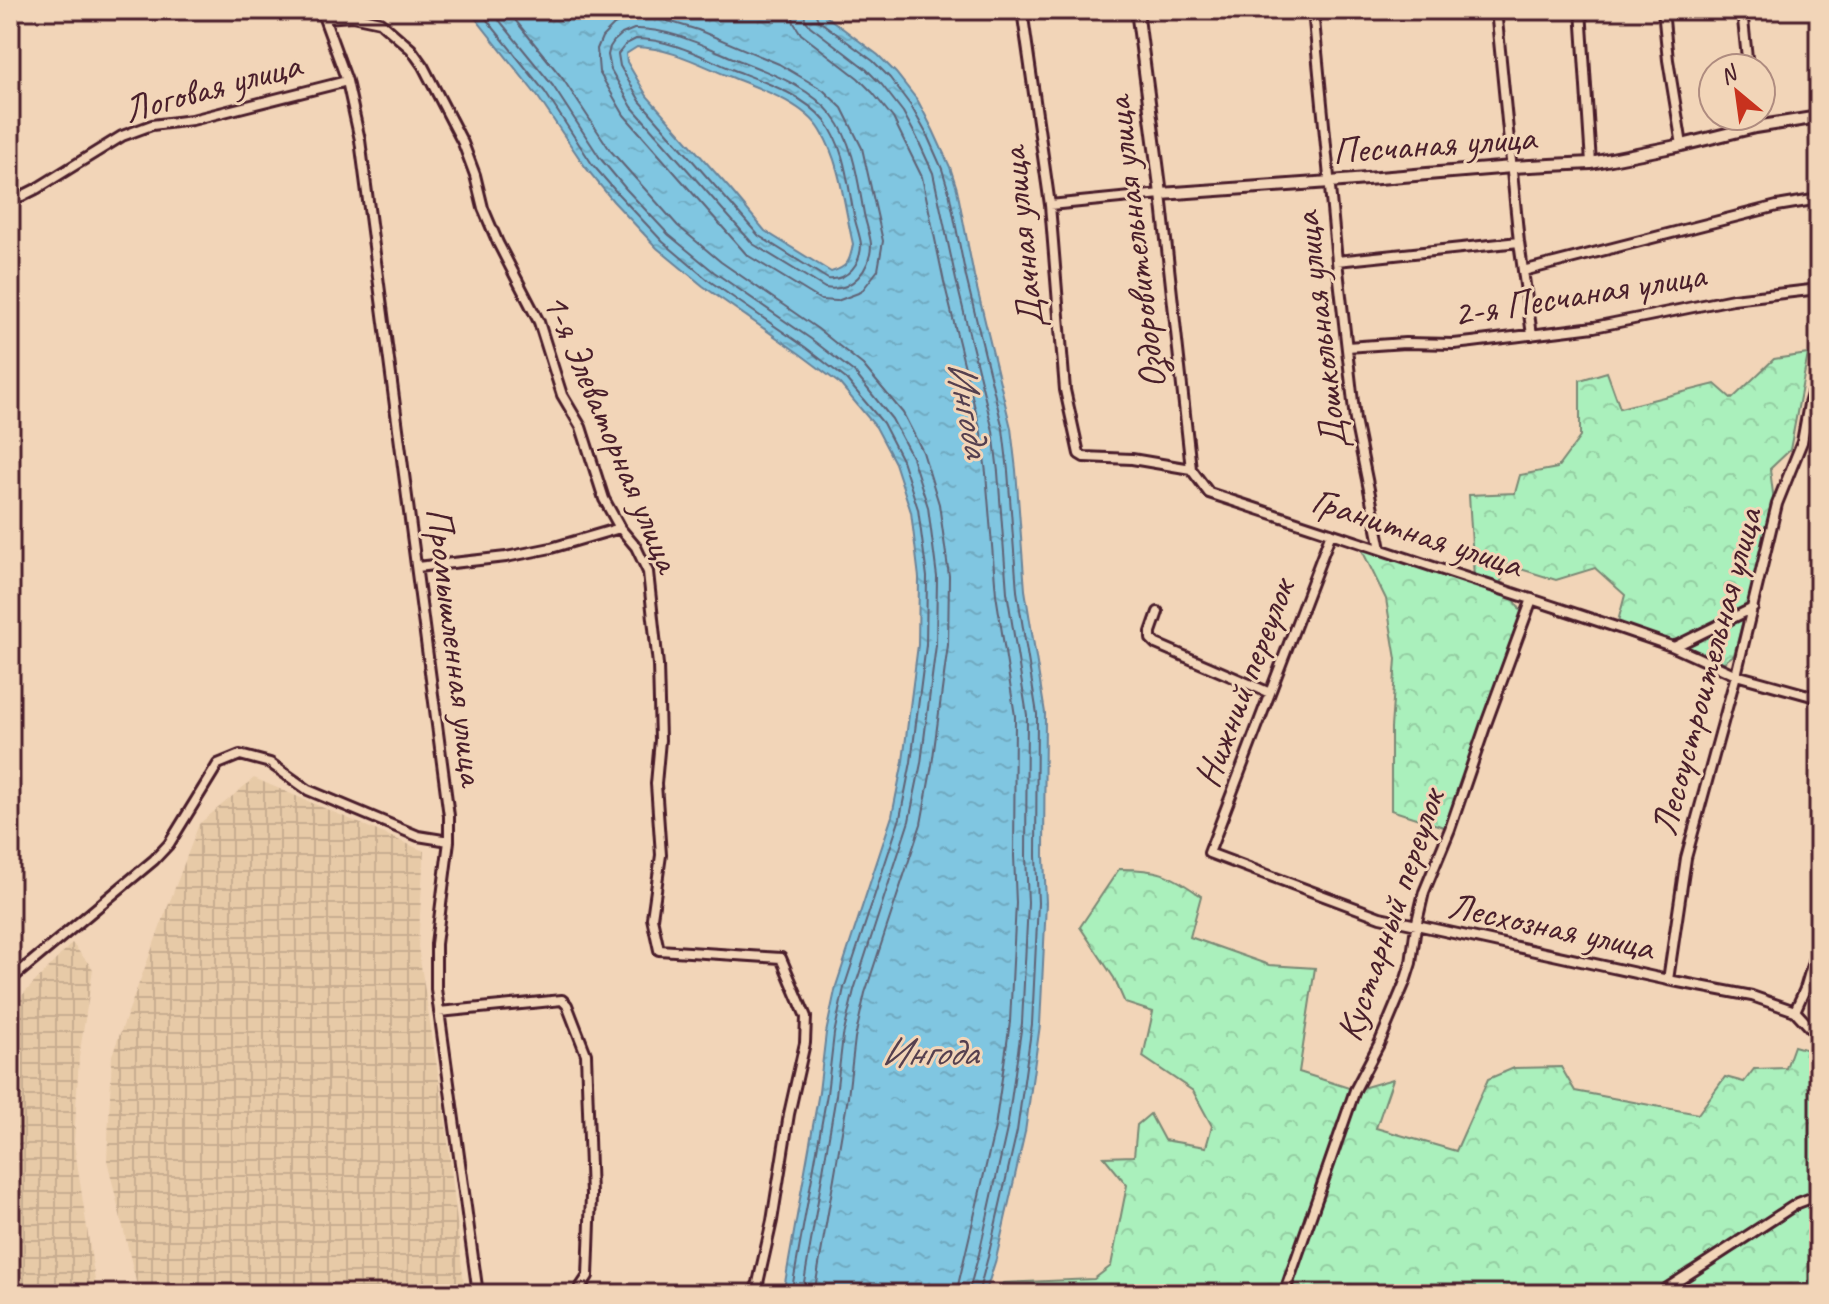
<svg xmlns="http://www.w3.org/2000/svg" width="1829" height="1304" font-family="Caveat,sans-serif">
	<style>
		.industrial { fill: url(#industrial-grid) }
		.forest { fill: url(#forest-crowns); stroke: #7a8874; stroke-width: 2 }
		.water { fill: url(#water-ripples); stroke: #6a8398; stroke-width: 2; fill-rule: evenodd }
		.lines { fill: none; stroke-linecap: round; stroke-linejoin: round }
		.shore { stroke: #606274; stroke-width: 2 }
		.minor-casing { stroke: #4a1f2b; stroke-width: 14 }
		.tertiary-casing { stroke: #4a1f2b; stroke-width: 16 }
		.minor { stroke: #f2d5b8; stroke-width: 8 }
		.tertiary { stroke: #f2d5b8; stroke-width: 10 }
		.labels { text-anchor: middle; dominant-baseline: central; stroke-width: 6; stroke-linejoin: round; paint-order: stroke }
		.street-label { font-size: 38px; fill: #4a1f2b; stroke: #f2d5b8 }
		.water-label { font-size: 40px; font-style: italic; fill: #55404f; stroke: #f2d5b8 }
	</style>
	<defs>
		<pattern id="industrial-grid" width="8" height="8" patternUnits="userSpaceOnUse" patternTransform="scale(2)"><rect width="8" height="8" fill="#e7caa7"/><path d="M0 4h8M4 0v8" fill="none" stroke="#c8ad90"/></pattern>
		<pattern id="forest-crowns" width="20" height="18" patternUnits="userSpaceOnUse" patternTransform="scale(2)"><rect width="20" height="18" fill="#aaf0bc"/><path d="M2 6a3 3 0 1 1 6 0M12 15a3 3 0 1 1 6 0" fill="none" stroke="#94cda2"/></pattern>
		<pattern id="water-ripples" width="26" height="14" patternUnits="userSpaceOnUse" patternTransform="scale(2)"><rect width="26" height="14" fill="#80c6e1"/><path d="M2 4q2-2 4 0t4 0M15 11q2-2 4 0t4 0" fill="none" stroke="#70aac1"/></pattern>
	</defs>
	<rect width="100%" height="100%" fill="#f2d5b8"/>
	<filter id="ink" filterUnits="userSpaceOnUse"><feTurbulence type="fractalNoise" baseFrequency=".0125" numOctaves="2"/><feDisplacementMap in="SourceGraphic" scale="16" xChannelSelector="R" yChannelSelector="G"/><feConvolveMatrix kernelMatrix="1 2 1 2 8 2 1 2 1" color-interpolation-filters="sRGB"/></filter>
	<g filter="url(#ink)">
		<path class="industrial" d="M254,778L424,851L418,947L446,1123L465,1294H139L107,1160L112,1055L199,824Z
			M72,943L93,969L79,1057L74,1143L97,1294H10V1008Z"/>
		<path class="forest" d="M1808,354L1790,450L1770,469L1774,502L1734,655L1724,662L1617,625L1625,595L1595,568L1556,580L1508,565L1499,586L1474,578L1469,495L1515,493L1520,475L1557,468L1580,437V380L1607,372L1620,408L1715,384L1732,399L1774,359Z
			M1358,542L1510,592L1525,618L1450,829L1391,810V728L1396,659L1386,599Z
			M1119,869C1158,869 1169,873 1201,896L1190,937L1269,965L1315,968L1299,1072L1355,1090L1393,1079L1376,1128L1456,1151L1488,1079L1514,1068L1561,1067L1575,1091L1698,1114L1725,1077L1744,1082L1754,1069L1786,1068L1794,1046L1819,1053V1294H994L1003,1283L1094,1279L1111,1266L1127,1185L1104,1157L1134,1156L1137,1125L1150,1114L1164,1140L1206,1147L1212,1126L1193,1091L1143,1057L1153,1012L1125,1003L1114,978L1080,927Z"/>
		<path class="water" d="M469,10H818L878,55L896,73L918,101L933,130L950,167L957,189L974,276L1011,428L1016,470L1025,590L1045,713L1044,856L1046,903L1040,1025L1025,1132L996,1259L985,1294H783L819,1092L826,1033L836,986L892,816L903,761L918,645L919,578L911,512L895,463L876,427L840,384L800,354L703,286L657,248L613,201L586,168L538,97ZM637,47C669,48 697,63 726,75C755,87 804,102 821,131C841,164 844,206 853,244C850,261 848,267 831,272L765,231L729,188L647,96L627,62L626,54Z"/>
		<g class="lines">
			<path class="shore" d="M479,10L545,92L592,164L619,195L663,242L708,280L805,347L846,379L883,423L902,460L918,509L927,577L926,645L911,762L900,818L844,988L834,1034L827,1094L791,1294
				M491,10L553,86L600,158L626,189L669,235L714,272L811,339L854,372L892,419L912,457L928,507L937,577L936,645L921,763L909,821L854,990L843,1036L836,1095L802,1294
				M507,10L563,79L610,150L678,226L721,262L818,329L863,365L903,413L923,452L939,504L949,576L948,645L932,765L921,824L865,993L855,1038L848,1097L814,1294
				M792,10L794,23L801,34L858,78L873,93L893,118L922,177L944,282L981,433L986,473L996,594L1015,716L1014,856L1016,903L1010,1022L995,1127L956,1294
				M804,10L805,19L810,26L866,69L882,85L903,112L917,138L933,173L956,280L993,431L998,472L1007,592L1027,715L1026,856L1028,903L1022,1023L1007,1129L979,1254L968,1294
				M814,10L818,20L873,61L890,78L911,106L926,133L942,169L949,192L966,277L1003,429L1008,471L1017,591L1037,714L1036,856L1038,903L1032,1024L1017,1131L988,1257L978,1294
				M640,17L658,18L698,30L779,64L823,90L842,108L862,148L883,241L878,270L861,292L837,301L821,300L747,255L624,115L599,72L597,49L602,37L614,25L629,18Z
				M634,29C669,28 702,45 733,58C767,72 809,85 833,116C854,143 858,182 864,214C866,224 870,234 871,244C871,269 852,293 825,288L753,244L632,107L611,70L608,55L610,47L614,41L622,34Z
				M636,39C669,39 699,55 729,68C761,81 802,93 825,121C846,148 848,188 855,220C857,228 860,236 861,244C861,263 848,281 828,279L759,236L640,101L620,66L618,54L626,44Z"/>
			<g class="minor-casing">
				<path id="minor" d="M321,10L347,81L360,140L449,816V841L436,944V989L478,1294
					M1022,10L1050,205L1065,390L1079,454L1084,457L1132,459L1191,469L1209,493L1619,628L1674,647L1736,675L1819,698
					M1313,10L1337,261L1355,420L1381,549
					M1496,10L1519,242L1532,335
					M1581,10L1591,163
					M1663,10L1668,60L1682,145
					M1742,10L1748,68
					M1817,10L1819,24
					M325,18L352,16L380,22L411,49L423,66L463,143L475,175L483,208L498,243L539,322L562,395L581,427L604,499L620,528L636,547L648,572L658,665L660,740L656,784L661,855L652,918L659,950L781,958L806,1017L805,1043L789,1114L772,1221L758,1283L753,1294
					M10,202L36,189L122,136L152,125L192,120L347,81
					M1050,205L1161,194L1191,469
					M1337,261L1519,242
					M1523,271L1777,206L1819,199
					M1347,347L1405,343L1454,344L1472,342L1594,327L1733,299L1819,289
					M1331,533L1209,853L1380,917L1668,980L1752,996L1795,1011L1819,1037
					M417,567L506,557L551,548L620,528
					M1158,612L1151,632V639L1156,644L1270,693
					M1674,647L1753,608
					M10,980L154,860L169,844L218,764L240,755L270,763L308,790L418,836L449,841
					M1668,980L1686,858L1736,675L1777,504L1802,442L1809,404L1812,394L1819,385
					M1805,988L1819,980
					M1795,1011L1805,989L1819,941
					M439,1012L562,1000L567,1005L586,1054L591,1195L588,1276L576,1294
					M1284,1294L1355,1090L1379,1044L1405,982L1411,963L1416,926L1424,892L1450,829L1486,724L1532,599
					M1658,1294L1798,1203L1819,1195"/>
			</g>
			<g class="tertiary-casing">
				<path id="tertiary" d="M1137,10L1161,194L1330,182L1512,167L1591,163L1682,145L1755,127L1819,117"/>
			</g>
			<use href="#minor" class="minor"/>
			<use href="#tertiary" class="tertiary"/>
		</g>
	</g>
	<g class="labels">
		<g class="street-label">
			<text transform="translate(212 87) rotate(-15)">Логовая улица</text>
			<text transform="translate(1434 144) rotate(-4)">Песчаная улица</text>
			<text transform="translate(1022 238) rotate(-96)">Дачная улица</text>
			<text transform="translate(1135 243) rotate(-97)">Оздоровительная улица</text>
			<text transform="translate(1579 294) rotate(-9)">2-я Песчаная улица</text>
			<text transform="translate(1320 331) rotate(-97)">Дошкольная улица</text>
			<text transform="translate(612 432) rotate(67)">1-я Элеваторная улица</text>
			<text transform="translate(1417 532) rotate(18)">Гранитная улица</text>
			<text transform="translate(456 646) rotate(83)">Промышленная улица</text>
			<text transform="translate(1706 672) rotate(-75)">Лесоустроительная улица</text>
			<text transform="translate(1244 683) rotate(-69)">Нижний переулок</text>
			<text transform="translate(1390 915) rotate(-71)">Кустарный переулок</text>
			<text transform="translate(1551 926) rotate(12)">Лесхозная улица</text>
		</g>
		<g class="water-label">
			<text transform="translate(969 408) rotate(79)">Ингода</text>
			<text x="929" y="1052">Ингода</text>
		</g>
	</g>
	<rect width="1829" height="1304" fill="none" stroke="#f2d5b8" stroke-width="40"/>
	<rect x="20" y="20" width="1789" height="1264" fill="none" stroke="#4a1f2b" stroke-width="3" filter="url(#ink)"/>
	<g transform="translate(1737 92) rotate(331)"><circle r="38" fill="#f2d5b8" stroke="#af8c80" stroke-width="2"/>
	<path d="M0-6L14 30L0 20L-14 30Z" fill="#c8321e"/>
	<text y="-12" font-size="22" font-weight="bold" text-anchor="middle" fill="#4a1f2b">N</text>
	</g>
</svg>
